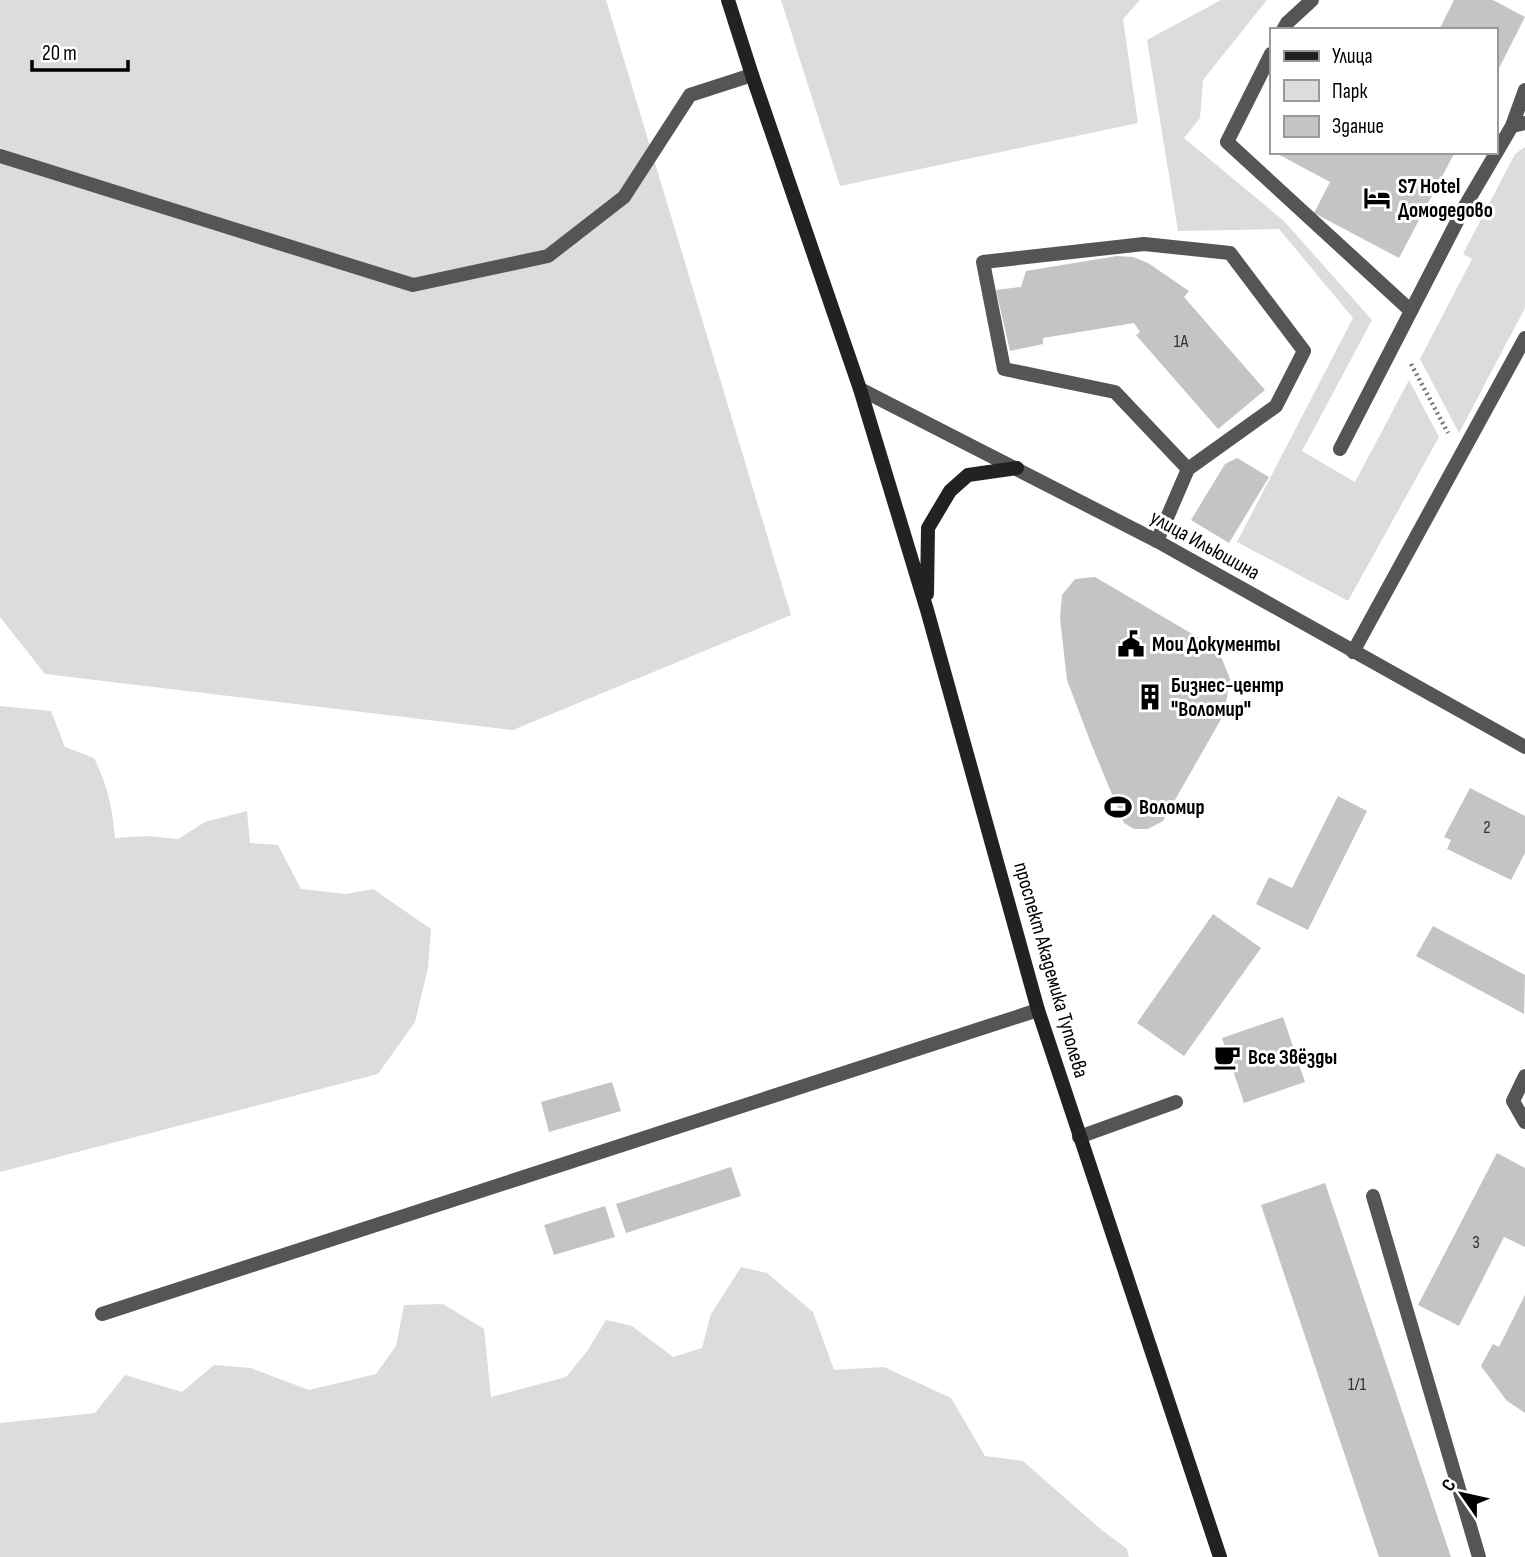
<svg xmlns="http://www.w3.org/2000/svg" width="1525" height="1557" font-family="'Sofia Sans Condensed',sans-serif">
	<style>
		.green { fill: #dcdcdc }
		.building { fill: #c4c4c4 }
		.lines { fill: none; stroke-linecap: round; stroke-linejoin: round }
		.path { stroke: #777; stroke-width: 4.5; stroke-dasharray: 2 3.5; stroke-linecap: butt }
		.service { stroke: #555; stroke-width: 14 }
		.minor { stroke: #555; stroke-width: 14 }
		.secondary { stroke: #222; stroke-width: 14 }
		.labels { text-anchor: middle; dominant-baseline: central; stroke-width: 6; stroke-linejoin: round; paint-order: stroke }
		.number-label { font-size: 18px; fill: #313131 }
		.poi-label { font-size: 21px; font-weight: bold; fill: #000; stroke: #fff; text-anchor: start }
		.street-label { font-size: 21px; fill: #000; stroke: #fff }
	</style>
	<rect width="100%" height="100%" fill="#fff"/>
	<path class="green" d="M0,0H606L791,615L513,730L45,674L0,617Z
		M781,0H1140L1123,19L1138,123L840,186Z
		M1221,0H1267L1203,80L1200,118L1184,138L1284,221L1372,320L1302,451L1355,482L1409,380L1439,437L1348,601L1237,542L1353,318L1279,229L1178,231L1147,40Z
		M1525,147V308L1459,433L1420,359L1472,259L1463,254L1515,154Z
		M0,706L51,711L65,747L94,758C108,787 112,805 115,838L146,836L178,839L205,822L247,811L250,843L278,845L301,889L346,894L373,889L431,929L428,968L415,1022L378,1074L0,1172Z
		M741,1267L767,1273L813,1312L834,1370L884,1367L951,1398L985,1456L1023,1461L1098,1527L1127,1549L1129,1557H0V1423L95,1413L125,1375L182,1392L214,1365L251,1368L309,1390L376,1374L396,1346L404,1305L443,1304L484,1329L491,1397L566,1377L588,1350L606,1320L632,1326L673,1357L702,1348L711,1314Z"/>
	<path class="building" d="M1454,0H1493L1525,17L1495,76V30H1439Z
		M1274,152H1455L1399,258L1314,213L1330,182Z
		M1117,256L1133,257L1148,263L1189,291L1184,297L1265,390L1218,429L1136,335L1140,332L1134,323L1043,338V344L1010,351L996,290L1021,287L1026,271Z
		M1237,458L1269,477L1229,543L1191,520L1225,464Z
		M1095,577L1218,649L1230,679L1224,714L1163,821L1148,829H1134L1124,823L1092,746L1067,680L1060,618L1062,595L1075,579Z
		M1470,788L1525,816V853L1511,880L1447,849L1451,840L1444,837Z
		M1338,796L1367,811L1308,930L1256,904L1269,877L1292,888Z
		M1213,914L1261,948L1184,1056L1137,1023Z
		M1433,926L1525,975L1524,1014L1416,956Z
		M1283,1017L1305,1082L1244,1103L1222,1038Z
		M612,1082L621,1111L549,1132L541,1102Z
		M1497,1153L1525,1168V1247L1504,1237L1459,1326L1418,1305Z
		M731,1167L741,1196L626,1233L616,1204Z
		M1325,1183L1428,1488L1451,1557H1379L1261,1205Z
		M605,1206L615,1237L554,1255L544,1225Z
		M1525,1295V1413L1506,1400L1481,1366L1493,1344L1499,1347Z"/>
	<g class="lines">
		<path class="path" d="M1411,364L1448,433"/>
		<path class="service" d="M1283,30L1287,23L1312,0
			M1271,54L1227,142L1411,311
			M1512,126L1525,90
			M0,156L413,285L548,256L624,197L690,95L752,75
			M1340,449L1465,206L1512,126L1525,123
			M1157,541L1188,469L1115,392L1004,369L983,262L1144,244L1230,253L1304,351L1276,406L1188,469
			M1353,652L1525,338
			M1525,1076L1513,1101L1525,1122
			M1079,1137L1176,1102
			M1373,1196L1479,1557
			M102,1314L1038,1010"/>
		<path class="minor" d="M860,389L1157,541L1525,747"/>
		<path class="secondary" d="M728,0L752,75L860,389L927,610L1038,1010L1220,1557
			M927,594L928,528L950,491L968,475L1017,468"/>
	</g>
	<defs>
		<g id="hotel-bare" transform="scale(2.1)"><path d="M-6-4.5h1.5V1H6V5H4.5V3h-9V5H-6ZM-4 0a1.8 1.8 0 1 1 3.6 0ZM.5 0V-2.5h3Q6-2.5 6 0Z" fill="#000" stroke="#fff" stroke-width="2.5" paint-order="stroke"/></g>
		<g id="civic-bare" transform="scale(2.1)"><path d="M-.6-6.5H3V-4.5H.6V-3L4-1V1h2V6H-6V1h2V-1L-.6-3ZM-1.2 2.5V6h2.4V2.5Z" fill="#000" stroke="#fff" stroke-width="2.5" paint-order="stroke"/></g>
		<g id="building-bare" transform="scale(2.1)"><path d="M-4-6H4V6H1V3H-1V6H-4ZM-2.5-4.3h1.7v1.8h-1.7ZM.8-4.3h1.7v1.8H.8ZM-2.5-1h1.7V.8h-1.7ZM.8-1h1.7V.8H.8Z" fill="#000" stroke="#fff" stroke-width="2.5" paint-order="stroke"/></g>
		<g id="stadium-bare" transform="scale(2.1)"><path d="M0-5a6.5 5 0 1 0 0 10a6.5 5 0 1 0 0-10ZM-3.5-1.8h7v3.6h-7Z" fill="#000" stroke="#fff" stroke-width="2.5" paint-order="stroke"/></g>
		<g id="cafe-bare" transform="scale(2.1)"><path d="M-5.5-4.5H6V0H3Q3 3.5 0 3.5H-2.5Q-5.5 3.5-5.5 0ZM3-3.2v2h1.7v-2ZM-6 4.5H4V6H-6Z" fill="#000" stroke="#fff" stroke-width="2.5" paint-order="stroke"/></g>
	</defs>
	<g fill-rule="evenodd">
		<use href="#hotel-bare" x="1377" y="198"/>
		<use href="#civic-bare" x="1131" y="644"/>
		<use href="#building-bare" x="1150" y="697"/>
		<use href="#stadium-bare" x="1118" y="807"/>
		<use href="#cafe-bare" x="1227" y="1057"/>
	</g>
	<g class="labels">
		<g class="number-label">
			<text x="1181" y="341">1А</text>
			<text x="1487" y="827">2</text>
			<text x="1476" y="1242">3</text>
			<text x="1357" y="1384">1/1</text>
		</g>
		<g class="poi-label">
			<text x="1398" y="186">S7 Hotel<tspan x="1398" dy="24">Домодедово</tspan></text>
			<text x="1152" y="644">Мои Документы</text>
			<text x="1171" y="685">Бизнес-центр<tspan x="1171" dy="24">"Воломир"</tspan></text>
			<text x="1139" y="807">Воломир</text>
			<text x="1248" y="1057">Все Звёзды</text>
		</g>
		<g class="street-label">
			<text transform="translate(1205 545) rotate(29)">улица Ильюшина</text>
			<text transform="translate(1051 970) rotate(74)">проспект Академика Туполева</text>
		</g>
	</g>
	<rect x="1270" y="28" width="228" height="126" fill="#ffffff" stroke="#999999" stroke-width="2"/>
	<rect x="1284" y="51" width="35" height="10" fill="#222222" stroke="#999999" stroke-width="2"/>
	<text x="1332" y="63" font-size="21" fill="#000000">Улица</text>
	<rect x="1284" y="80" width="35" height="21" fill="#dcdcdc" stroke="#999999" stroke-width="2"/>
	<text x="1332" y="98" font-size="21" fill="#000000">Парк</text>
	<rect x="1284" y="116" width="35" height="21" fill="#c4c4c4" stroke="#999999" stroke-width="2"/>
	<text x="1332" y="133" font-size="21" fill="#000000">Здание</text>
	<g transform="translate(1462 1494) rotate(304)" stroke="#ffffff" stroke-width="5" paint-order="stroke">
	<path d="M0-5L12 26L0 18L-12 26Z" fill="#000000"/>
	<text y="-10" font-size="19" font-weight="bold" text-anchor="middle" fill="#000000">С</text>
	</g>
	<path d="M32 60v10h96v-10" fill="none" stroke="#000000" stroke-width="3.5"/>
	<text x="42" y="60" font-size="21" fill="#000000" stroke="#ffffff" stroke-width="5" paint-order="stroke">20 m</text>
</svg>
